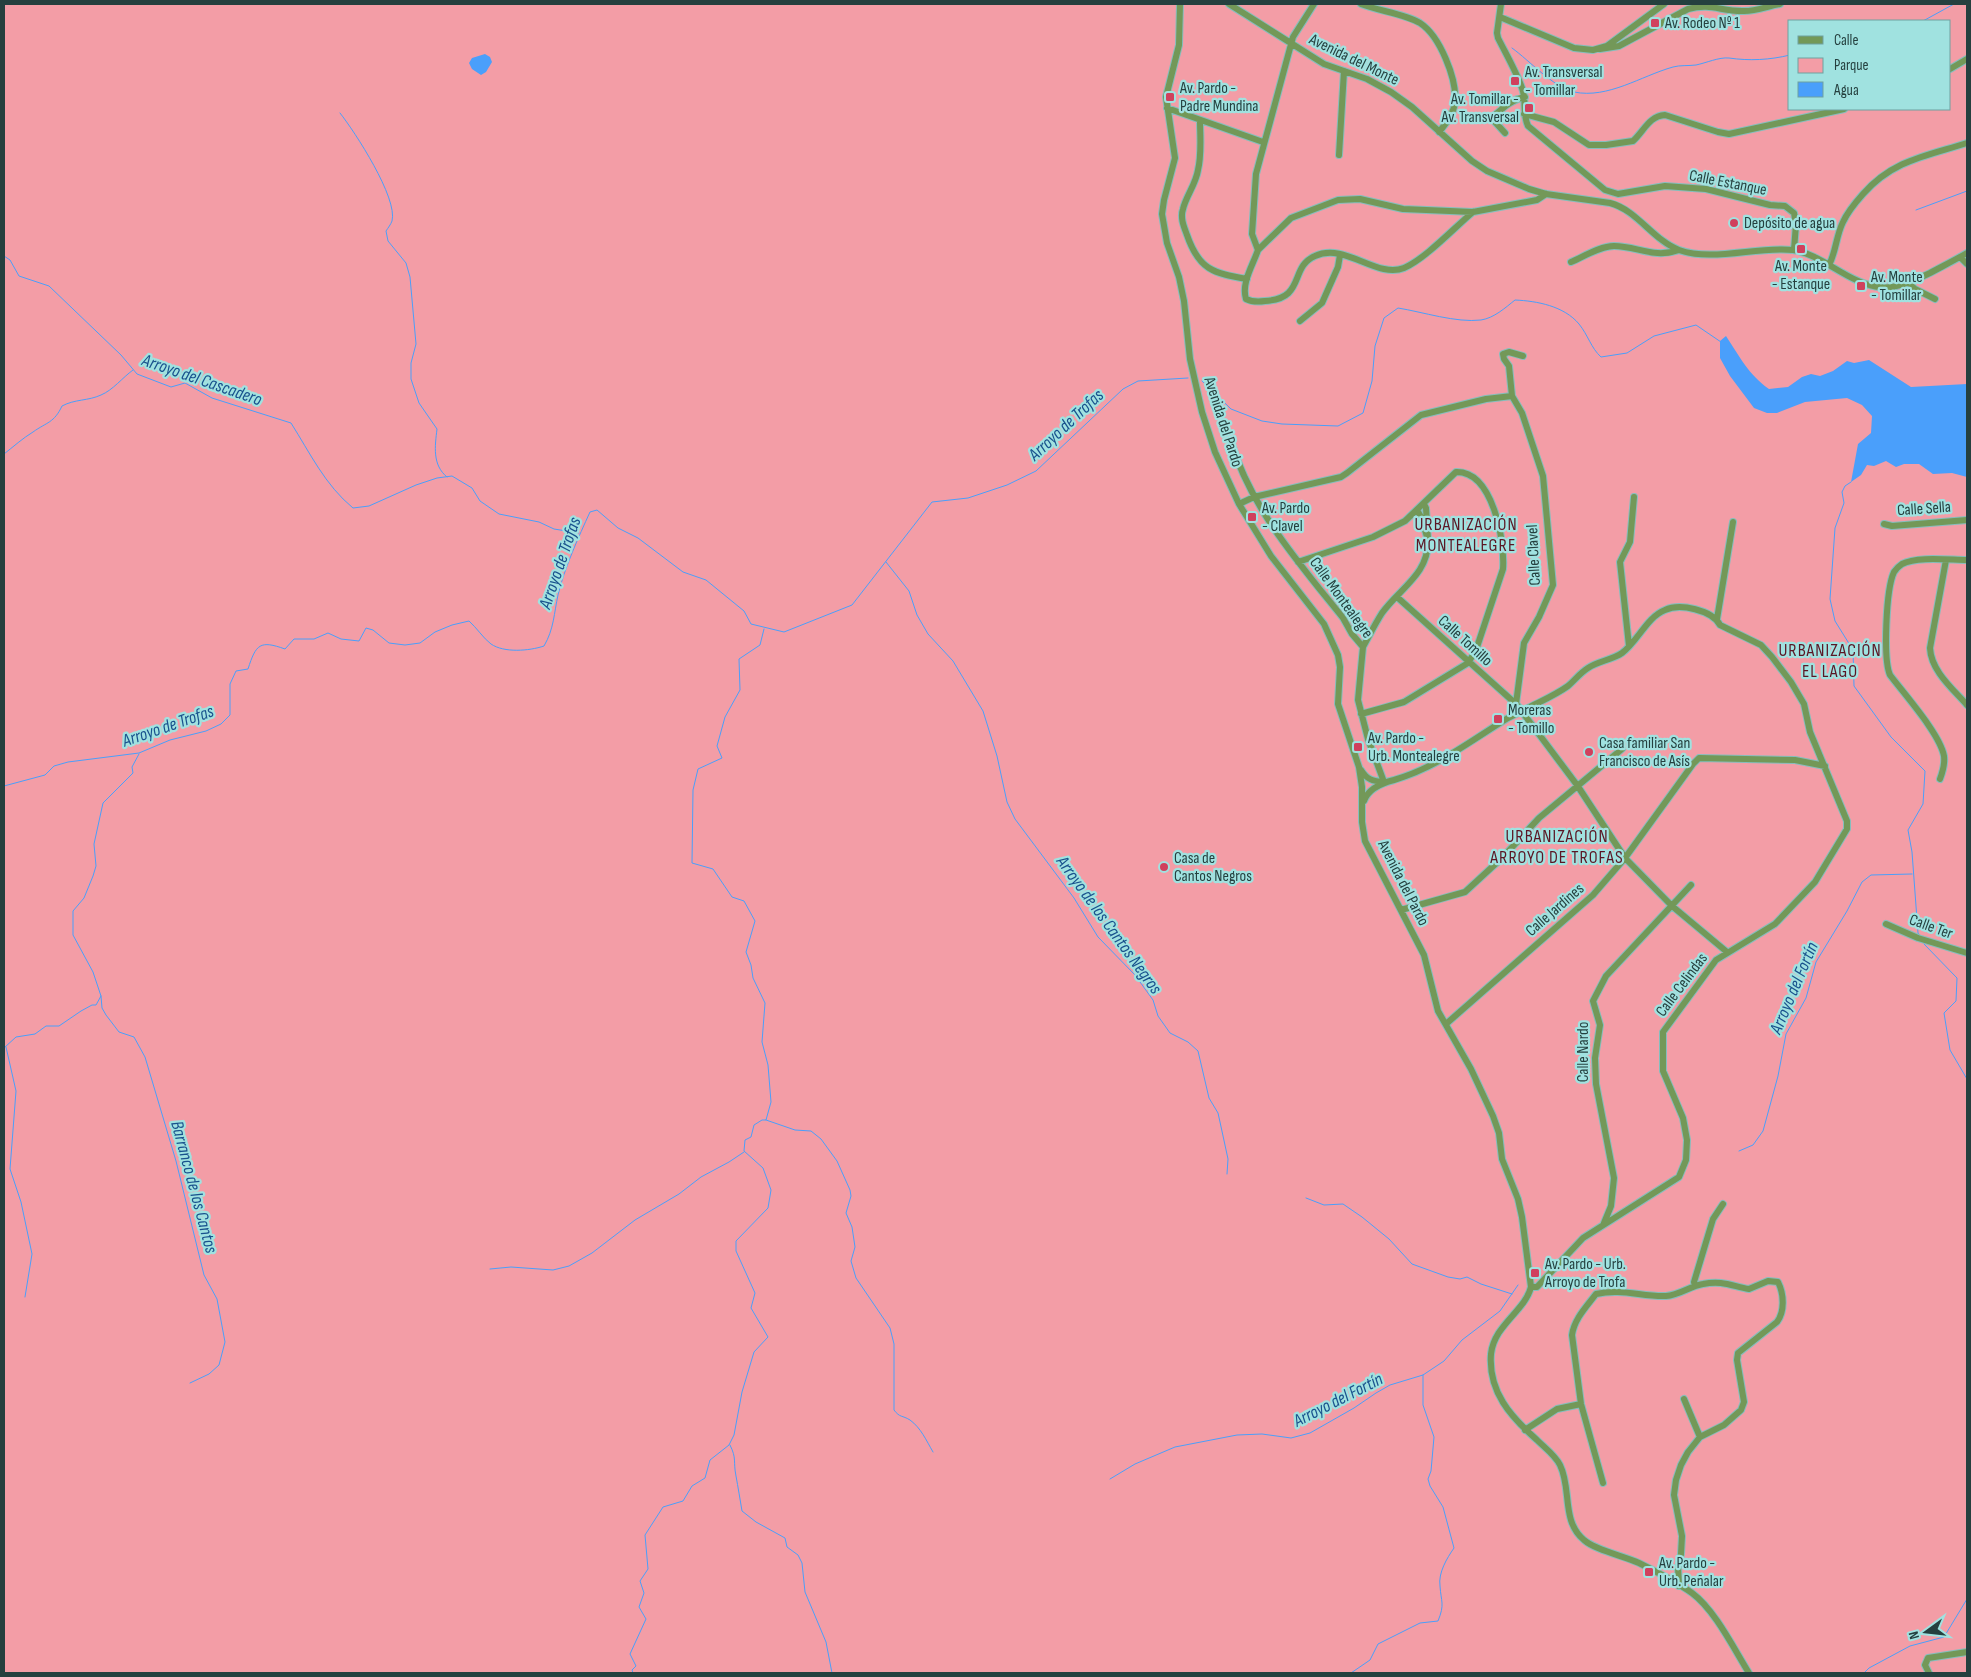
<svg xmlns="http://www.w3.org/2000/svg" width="1971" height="1677" font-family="'Sofia Sans Condensed',sans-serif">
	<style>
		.green { fill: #f39da6; fill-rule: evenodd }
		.water { fill: #4a9ffb }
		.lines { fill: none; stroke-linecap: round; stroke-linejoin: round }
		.stream { stroke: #4a9ffb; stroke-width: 1 }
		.minor-casing { stroke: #85bebd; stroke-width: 8 }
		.minor { stroke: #739858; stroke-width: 6 }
		.poi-dot { fill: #d0405d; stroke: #a0e2e0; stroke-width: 2 }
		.labels { text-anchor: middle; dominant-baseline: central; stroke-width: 4.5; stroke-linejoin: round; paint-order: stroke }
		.poi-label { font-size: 16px; fill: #25403f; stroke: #a0e2e0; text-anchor: start }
		.street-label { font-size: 16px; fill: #25403f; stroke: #a0e2e0 }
		.water-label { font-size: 18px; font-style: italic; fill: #19528d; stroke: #a0e2e0 }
		.neighbourhood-label { font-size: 18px; letter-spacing: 1px; fill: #5b1624; stroke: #a0e2e0 }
	</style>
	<rect width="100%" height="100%" fill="#a0e2e0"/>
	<path class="green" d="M4,4H1967V1673H4ZM1790,21H1950V109H1790Z"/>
	<path class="water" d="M485,54L490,57L492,62L486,72L481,75L472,69L469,63L472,58Z
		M1726,336C1740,357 1748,374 1769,389L1788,387L1802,377L1811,374L1820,376L1833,371L1847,361L1854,363L1869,360L1911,387L1967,384V477L1952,473L1933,474L1919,464H1904L1896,467L1886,461L1874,466L1867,465L1861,475L1851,482L1858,444L1871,433L1872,416L1862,405L1847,398L1805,402L1777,413H1767L1754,408L1730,376L1720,358V341Z"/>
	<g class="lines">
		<path class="stream" d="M1923,21L1954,4
			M1512,48C1530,61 1553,87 1574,92C1608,99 1641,76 1673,67C1680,65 1688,66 1696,65C1706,63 1719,57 1729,58C1749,61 1770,60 1790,55
			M340,113C355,132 398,198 392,221C391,224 388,228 386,231L388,241L406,263L410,277L416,344L411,363V379L419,403L437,429C435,446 432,465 447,477
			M1916,210L1967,191
			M4,256L10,260L19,276L49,286L121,355L137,374L171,387L185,383L212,398L291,423C310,453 325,485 353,508L369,506L416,485L437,478L452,476L472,488L480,501L499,514L539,522L554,529L579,533
			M1202,381L1231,409L1262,421L1282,424L1338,426L1363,413L1372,381L1375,346L1384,318L1398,308C1423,312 1456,323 1481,320C1494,318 1505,308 1515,300C1537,301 1564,306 1579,324C1588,335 1591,348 1601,357L1627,353L1654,336L1696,325L1721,342
			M4,454C13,447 23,438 33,432C47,422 54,423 62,406C75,399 88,401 101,395C113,390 122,378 133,370
			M1851,482L1845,486L1842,492L1844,503L1835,528L1830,599L1835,621L1853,650L1854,686L1891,737L1925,771L1923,804L1908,830L1912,852L1918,933L1920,936
			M886,562L909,591L917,615L928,634L953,661L983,711L997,756L1007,802L1015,819L1074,898L1098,937L1135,975L1153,1000L1158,1016L1170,1033L1188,1042L1198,1051L1209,1098L1218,1113L1220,1122L1228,1159L1227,1174
			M4,786L45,775L54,766L68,762L139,753L170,740L206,731L221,724L230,715V684L236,671L248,669C256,644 260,640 285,649L294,639H314L328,633L341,639L359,641L366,628L373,630L389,643L405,645L420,643L435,632L452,625L469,621C477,628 483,638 491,644C504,653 529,651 544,646C554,629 554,613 558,595C564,569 579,536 590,512L597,510L618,528L638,538L683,572L706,580L744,611L751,624L784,632L852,605L932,502L968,498L1007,485L1036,471L1123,389L1138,381L1188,378
			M1924,944L1957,978L1956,1001L1944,1013L1950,1050L1967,1079
			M101,996L102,1008L106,1015L119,1032L134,1037L145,1057L176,1161L204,1275L217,1299L225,1342L219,1365L209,1374L190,1383
			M6,1047L16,1091L10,1169L21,1202L32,1254L25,1297
			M4,1048L16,1037L35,1034L46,1026H59L81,1011L92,1005H96L101,996L93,972L73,935V911L84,898L93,876L96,866L94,844L103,803L133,773L132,767L139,754
			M766,1120L795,1130L811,1131L821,1139L837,1161L850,1190L851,1196L846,1213L852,1227L855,1247L851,1261L856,1278L890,1328L894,1344V1410C900,1418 902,1415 910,1420C921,1428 926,1440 933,1452
			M1739,1151L1753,1145L1763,1131L1778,1076L1786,1034L1806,998L1816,962L1847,911L1862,882L1871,875L1912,874
			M1306,1198L1324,1205L1343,1204L1362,1217L1389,1239L1412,1264L1448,1277L1460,1279L1467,1277L1481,1284L1512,1294
			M490,1269L511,1267L553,1270L569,1266L592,1253L635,1220L679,1194L701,1177L729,1162L744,1152
			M730,1445C737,1459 733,1461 736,1476C738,1487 740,1499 742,1511L756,1522L785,1538L787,1547L798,1555L802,1563L805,1592L826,1642L832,1673
			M1110,1479L1135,1464L1175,1447L1237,1435L1262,1434L1291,1438L1310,1433L1354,1408L1376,1393L1390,1385L1423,1375L1444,1361L1462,1340L1500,1311L1518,1285
			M633,1673L632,1670L636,1666L630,1654L646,1619L639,1607L644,1593L640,1581L648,1569L645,1535L663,1507L683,1501L692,1486L705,1478L710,1460L729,1445L734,1435L742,1392L754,1352L768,1337L751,1308L755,1293L736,1251V1241L768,1208L771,1190L763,1168L744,1151L745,1140L751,1137L754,1125L762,1120H766L771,1102L768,1065L762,1042L765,1003L753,978L751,965L746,952L755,921L744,901L732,897L713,869L692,863L693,790L698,769L722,758L717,746L725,717L740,690L739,659L760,645L764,629
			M1351,1673L1370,1660L1378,1644L1420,1623L1438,1621C1445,1604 1441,1602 1440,1586C1438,1573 1447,1558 1454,1548L1443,1507L1430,1486L1428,1479L1431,1471L1434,1437L1423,1405V1375
			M1864,1673L1869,1668L1910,1646L1944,1637L1967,1599"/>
		<g class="minor-casing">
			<path id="minor" d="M1180,4L1179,45L1166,97L1175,158L1164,200L1162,214L1167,243L1179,277L1184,301L1190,359L1202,412L1215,452L1239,504L1271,556L1324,624L1338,655L1340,667L1338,704L1359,767L1362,787V822L1365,841L1424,955L1438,1011L1471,1069L1493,1116L1499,1133L1502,1159L1518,1199L1522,1217L1531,1287C1525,1311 1494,1325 1491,1354C1488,1392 1511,1417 1537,1440C1545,1448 1555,1455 1560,1465C1572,1489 1561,1521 1584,1540C1595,1550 1624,1556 1639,1563C1655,1571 1678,1583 1692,1593C1715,1610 1734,1649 1749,1673
				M1229,4L1324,64L1367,79L1391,92L1412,107L1472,161L1487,171L1529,189L1546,194L1610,203C1637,210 1653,240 1679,250C1712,262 1758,246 1793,250C1809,252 1827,264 1841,272C1878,294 1893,291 1930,273C1943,266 1955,260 1967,253
				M1314,4L1293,37L1256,174L1252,234L1258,250C1253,265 1241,283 1246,299C1252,302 1258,302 1265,301C1306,299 1289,267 1315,256C1345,242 1377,279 1404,268C1425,259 1454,228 1473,212
				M1361,4C1379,11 1405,14 1420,23C1440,36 1457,79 1455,102C1454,113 1446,124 1439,132
				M1501,4L1497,33L1498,38C1506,54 1516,71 1522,88C1527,101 1522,113 1528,126L1605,190L1618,194L1665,186L1706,189L1770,205L1785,206L1794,213L1796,224L1794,250
				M1500,17L1574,48L1593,50L1607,46L1664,4
				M1600,49L1619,46L1688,9C1711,3 1720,11 1742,11C1754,12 1768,6 1780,4
				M1950,69L1967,59
				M1167,108L1263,142
				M1524,114L1554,122L1589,145H1606L1633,141C1644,131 1649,116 1665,115L1718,132L1729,134L1844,109
				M1200,120C1200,136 1202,154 1198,170C1196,184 1186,196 1183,209C1180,218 1184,227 1187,235C1199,270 1213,273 1247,279
				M1505,133L1495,122V115C1504,107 1513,99 1525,97
				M1339,155L1344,71
				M1258,250L1291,218L1338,200L1360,199L1403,209L1473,212L1537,200L1546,194
				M1960,257L1967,264
				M1571,262C1583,257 1600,246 1614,246C1637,246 1654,259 1679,250
				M1829,265C1836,252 1836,236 1843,222C1848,211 1855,203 1863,194C1893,160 1926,156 1967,143
				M1909,283L1915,289L1935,299
				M1300,321L1322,303L1338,267L1340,255
				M1512,396L1509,366L1504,359L1503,354L1509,352L1523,356
				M1231,442C1252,510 1299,563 1343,618L1352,634L1363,647L1358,700L1368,739L1384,782
				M1239,504L1254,497L1341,477L1347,473L1421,415L1486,399L1512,396L1522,413L1543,476L1553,585L1539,617L1524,643L1516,704L1521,709
				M1417,510L1421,517L1428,540L1426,508L1424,504
				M1884,524L1892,526L1967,520
				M1946,560L1930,648C1931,671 1953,689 1967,705
				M1298,562L1373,537L1405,521L1456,472C1493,471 1505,541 1503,569L1476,650L1468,663L1404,702L1361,714
				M1397,597L1516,704
				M1717,619L1733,522
				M1629,646L1620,562L1630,542L1634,497
				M1363,647C1369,636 1375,624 1382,613C1400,588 1429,574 1428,540
				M1523,713L1577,785L1625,858L1672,906L1727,952
				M1361,770C1367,780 1373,781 1384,782
				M1940,779C1943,771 1945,764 1944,756C1940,734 1905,695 1890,675C1883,659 1886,589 1894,572C1896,569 1899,566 1902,564C1917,556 1950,560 1967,560
				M1364,801C1368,789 1382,783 1394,780C1438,767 1470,741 1508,718L1520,712L1523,713L1524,710C1539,702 1554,696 1568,686C1575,680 1580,673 1588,668C1598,661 1612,660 1622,653C1638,641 1647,617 1665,610C1680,603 1712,610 1720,625L1761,645L1772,657L1791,682L1804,704L1810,732L1847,821V829L1815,882L1775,924L1716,960L1663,1032V1071L1683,1118L1687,1140L1686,1160L1679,1177L1583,1238L1537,1287H1531
				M1401,910L1465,892L1503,857L1539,818L1622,749
				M1886,924L1918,938L1967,953
				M1446,1024L1593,895L1625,858L1693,764L1699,758L1795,760L1825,766
				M1604,1223L1611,1206L1614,1178L1596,1084L1595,1058L1600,1025L1593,1001L1606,976L1691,885
				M1695,1286L1694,1282L1713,1219L1723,1204
				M1684,1399L1700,1437
				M1525,1430L1557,1409L1581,1404
				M1603,1483L1581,1404L1572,1335C1574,1319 1587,1306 1596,1294C1622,1288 1642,1297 1666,1296C1680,1295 1690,1286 1703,1284C1722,1280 1732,1286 1749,1289L1768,1281L1778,1282C1784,1294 1785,1311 1777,1322L1738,1353L1737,1360L1744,1402L1741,1410L1724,1425L1700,1437L1688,1452L1681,1465L1676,1480L1674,1495L1682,1536L1681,1554L1678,1568L1679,1586
				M1929,1673L1925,1665L1928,1658L1967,1652"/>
		</g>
		<use href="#minor" class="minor"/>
	</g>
	<g class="poi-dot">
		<rect x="1650" y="18" width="10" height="10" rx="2.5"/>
		<rect x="1510" y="76" width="10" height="10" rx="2.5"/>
		<rect x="1165" y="92" width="10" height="10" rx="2.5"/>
		<rect x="1524" y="103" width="10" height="10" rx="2.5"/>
		<circle cx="1734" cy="223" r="5"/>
		<rect x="1796" y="244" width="10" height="10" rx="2.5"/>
		<rect x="1856" y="281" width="10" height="10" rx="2.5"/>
		<rect x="1247" y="512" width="10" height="10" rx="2.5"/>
		<rect x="1493" y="714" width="10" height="10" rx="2.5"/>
		<rect x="1353" y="742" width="10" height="10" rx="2.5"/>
		<circle cx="1589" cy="752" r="5"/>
		<circle cx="1164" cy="867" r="5"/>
		<rect x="1530" y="1268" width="10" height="10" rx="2.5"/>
		<rect x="1644" y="1567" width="10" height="10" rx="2.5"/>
	</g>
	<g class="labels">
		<g class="poi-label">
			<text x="1665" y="23">Av. Rodeo Nº 1</text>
			<text x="1525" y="72">Av. Transversal<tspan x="1525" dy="18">- Tomillar</tspan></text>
			<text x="1180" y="88">Av. Pardo -<tspan x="1180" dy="18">Padre Mundina</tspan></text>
			<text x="1519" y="99" text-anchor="end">Av. Tomillar -<tspan x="1519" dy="18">Av. Transversal</tspan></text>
			<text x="1744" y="223">Depósito de agua</text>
			<text x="1801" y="266" text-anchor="middle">Av. Monte<tspan x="1801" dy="18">- Estanque</tspan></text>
			<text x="1871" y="277">Av. Monte<tspan x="1871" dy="18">- Tomillar</tspan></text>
			<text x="1262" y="508">Av. Pardo<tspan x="1262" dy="18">- Clavel</tspan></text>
			<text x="1508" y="710">Moreras<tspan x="1508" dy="18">- Tomillo</tspan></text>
			<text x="1368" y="738">Av. Pardo -<tspan x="1368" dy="18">Urb. Montealegre</tspan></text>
			<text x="1599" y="743">Casa familiar San<tspan x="1599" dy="18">Francisco de Asís</tspan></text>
			<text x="1174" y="858">Casa de<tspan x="1174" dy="18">Cantos Negros</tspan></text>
			<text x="1545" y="1264">Av. Pardo - Urb.<tspan x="1545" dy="18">Arroyo de Trofa</tspan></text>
			<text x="1659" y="1563">Av. Pardo -<tspan x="1659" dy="18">Urb. Peñalar</tspan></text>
		</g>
		<g class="street-label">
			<text transform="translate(1354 60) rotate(26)">Avenida del Monte</text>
			<text transform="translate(1728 183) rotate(11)">Calle Estanque</text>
			<text transform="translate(1223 422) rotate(72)">Avenida del Pardo</text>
			<text transform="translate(1924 509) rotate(-4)">Calle Sella</text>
			<text transform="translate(1534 555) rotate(-93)">Calle Clavel</text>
			<text transform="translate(1341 598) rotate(54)">Calle Montealegre</text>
			<text transform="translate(1465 641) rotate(42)">Calle Tomillo</text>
			<text transform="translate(1403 883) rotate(63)">Avenida del Pardo</text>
			<text transform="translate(1555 910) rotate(-41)">Calle Jardines</text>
			<text transform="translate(1931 927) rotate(20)">Calle Ter</text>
			<text transform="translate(1682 985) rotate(-53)">Calle Celindas</text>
			<text transform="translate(1583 1052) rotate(-90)">Calle Nardo</text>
		</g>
		<g class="water-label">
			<text transform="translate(202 380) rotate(19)">Arroyo del Cascadero</text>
			<text transform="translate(1066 425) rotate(-43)">Arroyo de Trofas</text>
			<text transform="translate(560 563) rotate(-71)">Arroyo de Trofas</text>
			<text transform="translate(168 726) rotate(-19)">Arroyo de Trofas</text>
			<text transform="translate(1109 925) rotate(54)">Arroyo de los Cantos Negros</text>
			<text transform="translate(1794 988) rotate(-67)">Arroyo del Fortín</text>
			<text transform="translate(194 1187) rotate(75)">Barranco de los Cantos</text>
			<text transform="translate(1338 1400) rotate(-27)">Arroyo del Fortín</text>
		</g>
		<g class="neighbourhood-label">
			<text x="1466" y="524">URBANIZACIÓN<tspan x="1466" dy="21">MONTEALEGRE</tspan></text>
			<text x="1830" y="650">URBANIZACIÓN<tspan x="1830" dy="21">EL LAGO</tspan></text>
			<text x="1557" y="836">URBANIZACIÓN<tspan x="1557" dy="21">ARROYO DE TROFAS</tspan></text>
		</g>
	</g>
	<rect width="1971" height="1677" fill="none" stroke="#25403f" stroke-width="10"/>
	<rect x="1788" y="20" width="162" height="90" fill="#a0e2e0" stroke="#6fa1a0"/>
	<rect x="1798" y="36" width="25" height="8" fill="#739858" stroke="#6fa1a0"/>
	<text x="1834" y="45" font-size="15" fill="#25403f">Calle</text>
	<rect x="1798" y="58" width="25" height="15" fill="#f39da6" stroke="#6fa1a0"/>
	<text x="1834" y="70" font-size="15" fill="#25403f">Parque</text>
	<rect x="1798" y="82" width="25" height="15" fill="#4a9ffb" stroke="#6fa1a0"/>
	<text x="1834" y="95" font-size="15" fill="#25403f">Agua</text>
	<g transform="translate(1926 1632) rotate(255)" stroke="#a0e2e0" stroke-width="4" paint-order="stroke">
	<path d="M0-4L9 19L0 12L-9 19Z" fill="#25403f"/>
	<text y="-8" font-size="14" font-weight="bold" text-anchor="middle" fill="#25403f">N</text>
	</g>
</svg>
